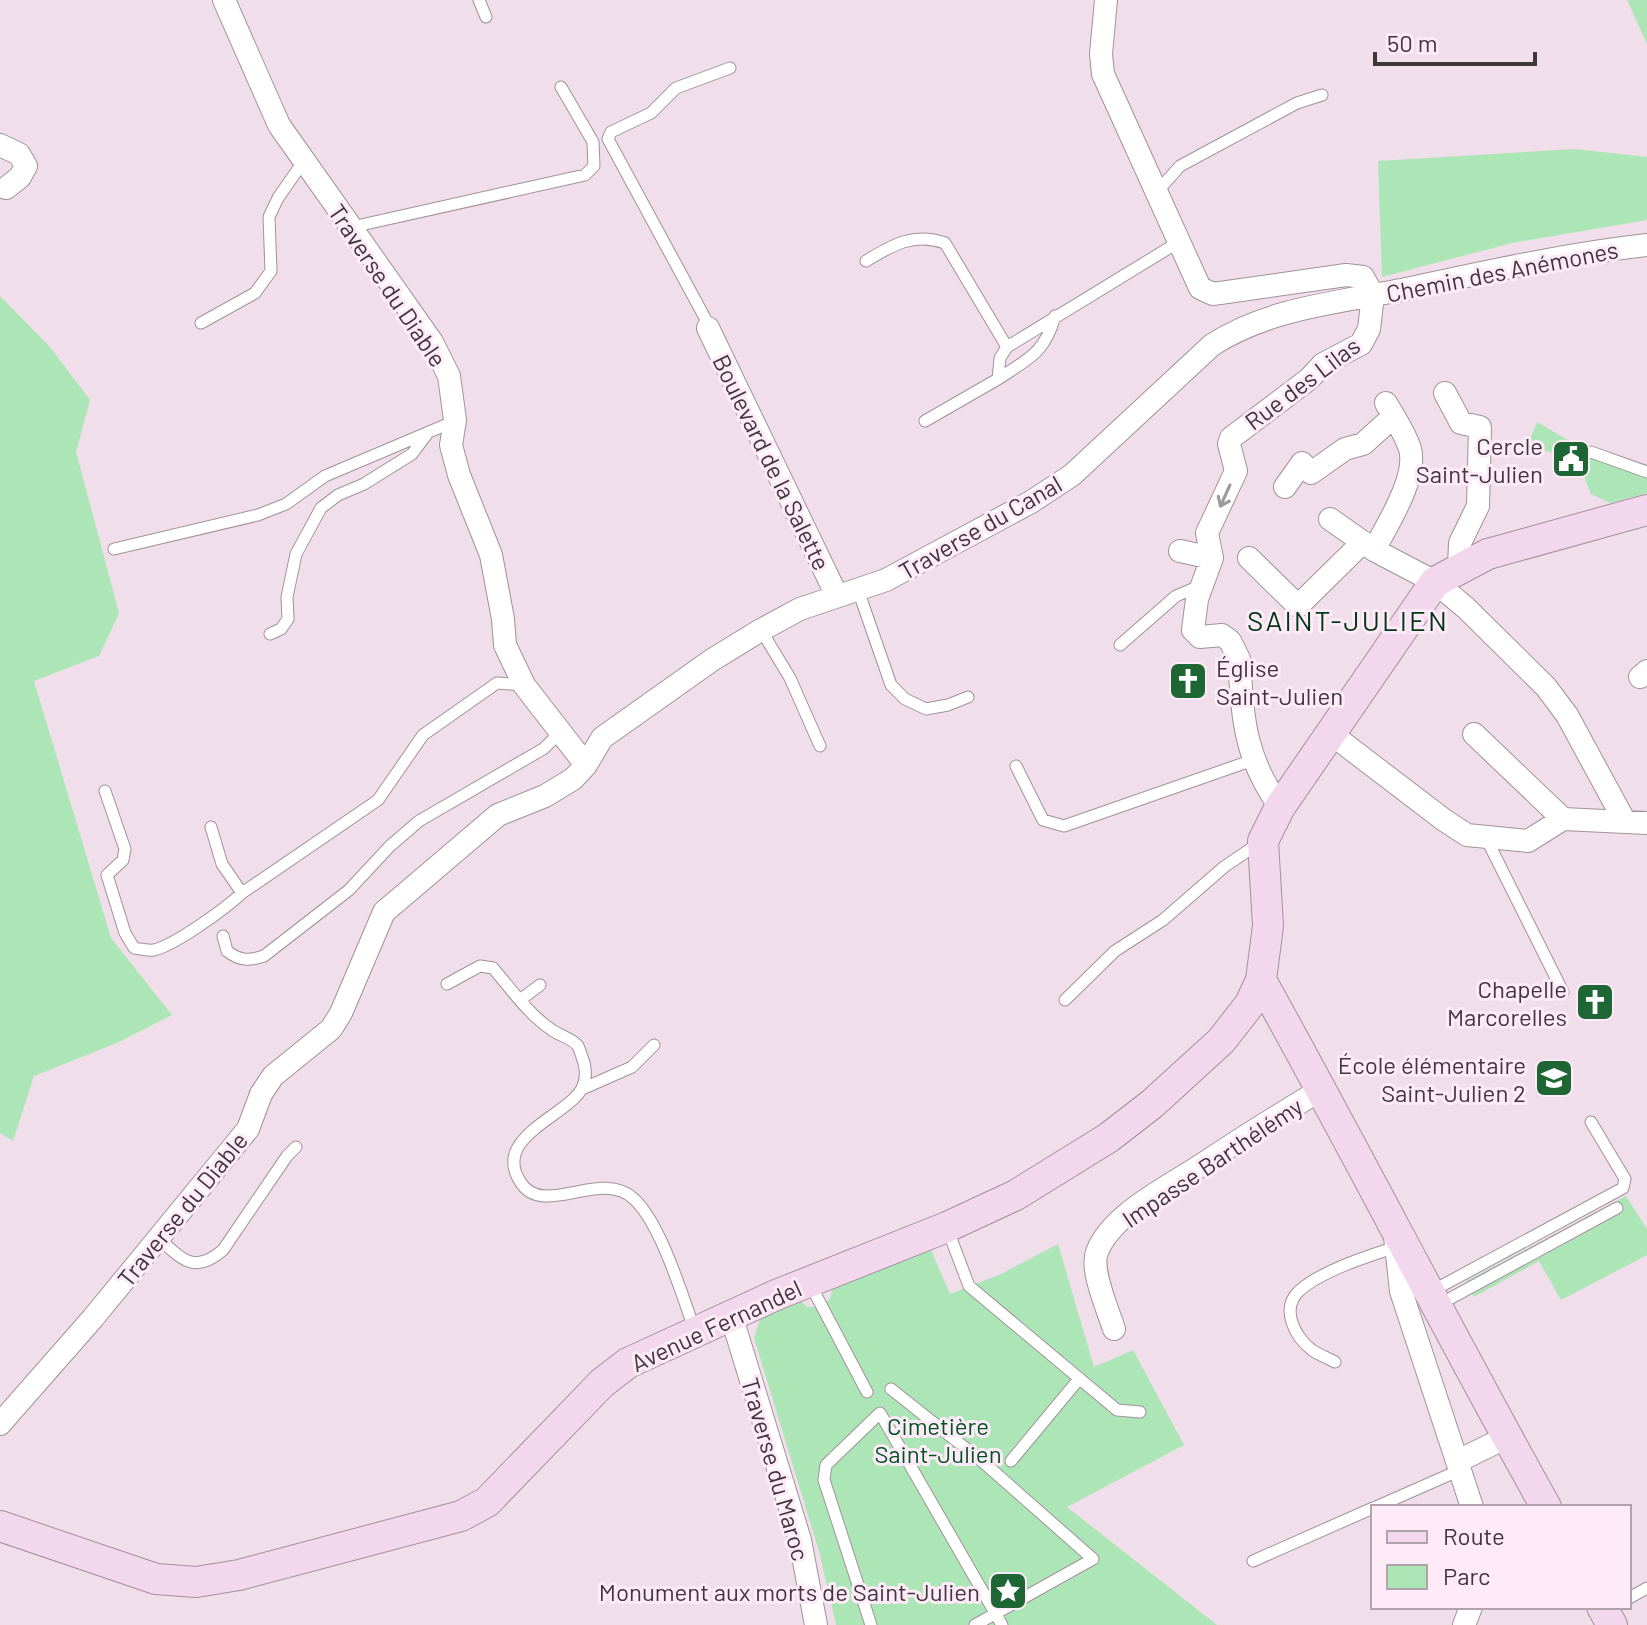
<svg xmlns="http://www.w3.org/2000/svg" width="1647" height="1625" font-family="Barlow,sans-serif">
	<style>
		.green { fill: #ace6b7 }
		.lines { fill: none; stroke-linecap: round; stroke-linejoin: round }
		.lane-casing { stroke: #a2919c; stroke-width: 13 }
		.street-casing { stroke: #a2919c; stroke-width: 24 }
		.secondary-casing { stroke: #a2919c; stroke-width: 32 }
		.lane { stroke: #fff; stroke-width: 11 }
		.street { stroke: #fff; stroke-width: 22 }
		.secondary { stroke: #f3d7ec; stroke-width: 30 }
		.oneway { stroke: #9e9b9e }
		.labels { text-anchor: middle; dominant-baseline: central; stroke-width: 6; stroke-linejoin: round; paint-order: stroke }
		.street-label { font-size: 24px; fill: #3e373c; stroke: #feebf7 }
		.poi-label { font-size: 24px; fill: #3e373c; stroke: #feebf7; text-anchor: end }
		.park-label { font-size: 24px; fill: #005322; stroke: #feebf7 }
		.quarter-label { font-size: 28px; letter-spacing: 2px; fill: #013714; stroke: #feebf7 }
	</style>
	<rect width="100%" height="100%" fill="#f0deea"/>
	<path class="green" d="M1627,0H1647V44Z
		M1575,149L1647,157V220L1512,243L1382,277L1378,161Z
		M0,296L50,347L90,400L76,452L119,613L99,656L34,681L111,938L172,1015L119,1042L34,1076L13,1141L0,1133Z
		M1537,422L1578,446V450L1647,475V493L1610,503L1591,494L1577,459L1527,446Z
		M1626,1196L1647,1229V1255L1561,1300L1539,1261L1474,1297L1466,1281Z
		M1058,1244L1094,1367L1133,1350L1184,1445L1067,1507L1217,1625H836L819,1551L754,1338L760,1319L801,1301L807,1307H817L830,1299L832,1289L931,1250L950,1294L1001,1274Z"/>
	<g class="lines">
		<g class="lane-casing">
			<path id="lane" d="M479,0L486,17
				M1156,193L1180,166L1297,103L1322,95
				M352,227L585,175L594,166L593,142L561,87
				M866,261C892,245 914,232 945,243L1007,347
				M201,323L255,293L271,271L269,217L278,198L303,162
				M708,328L705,318L608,139L611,132L651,113L676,88L730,68
				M998,379C1028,359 1045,353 1055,316
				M925,421L998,379L1000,358L1007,347L1177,243
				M1591,452L1647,472
				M114,549L258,515L286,504L325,476L455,421
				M858,590L891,685L905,699L926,709L948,705L968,697
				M761,630L790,678L820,746
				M270,634L281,629L288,619L287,597L296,554L321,508L338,495L364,484L412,454L427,434
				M1120,645L1176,596L1202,585
				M1016,766L1043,820L1064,826L1253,760
				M105,791L125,849L123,860L107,875L125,933L134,948C141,949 147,951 154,950C175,945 225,909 242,893L378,800L423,735L497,683L523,685
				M211,827L222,864L242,893
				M1486,838L1563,992
				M223,936L227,951C240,961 249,961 264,956L349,890L390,846L419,821L543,749L560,733
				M447,984L480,966L493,968C511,989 529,1015 552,1030C560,1036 572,1038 578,1046C578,1046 582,1056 582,1057C586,1067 587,1076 583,1086C572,1115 489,1136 521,1183C544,1218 601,1168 634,1199C661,1224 682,1295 695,1331
				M520,1000L540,985
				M1065,1000L1115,951L1163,920L1224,867L1259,843
				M582,1089L632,1067L654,1045
				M947,1228L969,1286L1117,1410L1140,1412
				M158,1238C182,1259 194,1275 223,1250L287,1156L296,1147
				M809,1282L867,1392
				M1432,1291L1623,1188L1625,1179L1591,1122
				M1440,1304L1617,1208
				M1335,1362C1328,1358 1319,1355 1312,1350C1295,1337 1280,1309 1299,1291C1321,1271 1368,1256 1396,1247
				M891,1389L983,1462L1093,1559L975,1625
				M1011,1461L1079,1379
				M1376,1507L1460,1470
				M1253,1561L1373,1508
				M1629,1598L1647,1588
				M871,1625L824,1480L826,1465L880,1413L1002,1625"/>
		</g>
		<g class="street-casing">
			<path id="street" d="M1106,0L1101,54L1103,74L1200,288L1213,294L1346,275L1363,277L1373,295
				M0,145L19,154L26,166L20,177L6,188
				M708,328L837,596
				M1445,393L1461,423L1480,427L1478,506L1460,543L1459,567
				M1285,487L1302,463L1311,473L1345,449L1363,444L1393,417
				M1330,519L1374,550L1435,582L1466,608L1546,687L1567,715L1624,820
				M1374,550C1387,525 1418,477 1410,449C1405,433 1394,417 1386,403
				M1180,551L1212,558
				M1212,558L1207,533L1236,471L1229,444L1231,438L1309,379L1323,364L1361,344L1369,329L1373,295
				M1212,558L1197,599L1193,630L1200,637L1222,635L1230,641L1239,659C1243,720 1244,756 1280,807
				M1249,558L1298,606L1363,542
				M1640,677L1647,671
				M1330,733L1444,820L1467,835L1528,841L1563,819L1647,823
				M1474,734L1563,819
				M586,765L602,738L712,660L761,630L800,609L886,580L1031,502L1072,475L1212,345C1270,307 1344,302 1411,288C1490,271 1567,254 1647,245
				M1395,1236L1401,1291L1472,1507
				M731,1315L800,1540L816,1625
				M1114,1329C1108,1310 1090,1270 1097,1252C1111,1214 1170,1186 1203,1164C1242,1138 1282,1113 1322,1089
				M0,1424L93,1318L248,1129L261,1094L273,1076L331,1029L341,1013L384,912L498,815L545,796L573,779L586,765L524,685L505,645L503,619L491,555L459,475L451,445L455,420L449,376L432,342L279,125L224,0
				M1458,1461L1507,1437
				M1464,1625L1471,1607"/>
		</g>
		<g class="secondary-casing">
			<path id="secondary" d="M1261,980C1358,1155 1449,1333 1546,1507
				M0,1526L156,1579L196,1582L239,1575L461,1516L487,1502L602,1383L628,1363L776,1295L947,1227L1016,1195L1108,1138L1152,1104L1221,1041L1250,1004L1261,980L1268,926L1263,841L1280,807L1435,582L1488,554L1647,510
				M1602,1607L1612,1625"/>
		</g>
		<use href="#lane" class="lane"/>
		<use href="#street" class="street"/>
		<use href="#secondary" class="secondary"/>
	</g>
	<defs><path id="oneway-shaft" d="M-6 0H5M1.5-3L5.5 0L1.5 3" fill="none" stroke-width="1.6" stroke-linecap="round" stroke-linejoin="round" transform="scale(2)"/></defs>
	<use class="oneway" href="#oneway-shaft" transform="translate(1225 496) rotate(114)"/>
	<defs>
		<g id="civic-square" transform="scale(2)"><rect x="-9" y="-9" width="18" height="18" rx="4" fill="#1e6735" stroke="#feebf7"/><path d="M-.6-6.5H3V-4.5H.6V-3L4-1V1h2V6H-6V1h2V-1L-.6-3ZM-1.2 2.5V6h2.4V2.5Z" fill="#fff"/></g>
		<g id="church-square" transform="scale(2)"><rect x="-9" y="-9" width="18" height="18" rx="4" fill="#1e6735" stroke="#feebf7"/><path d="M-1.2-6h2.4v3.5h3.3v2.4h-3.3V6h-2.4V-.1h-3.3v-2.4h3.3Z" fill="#fff"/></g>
		<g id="school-square" transform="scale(2)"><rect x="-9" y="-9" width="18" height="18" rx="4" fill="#1e6735" stroke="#feebf7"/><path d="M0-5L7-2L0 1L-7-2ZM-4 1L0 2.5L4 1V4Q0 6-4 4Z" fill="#fff"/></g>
		<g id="sight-square" transform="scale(2)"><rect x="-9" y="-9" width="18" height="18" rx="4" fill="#1e6735" stroke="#feebf7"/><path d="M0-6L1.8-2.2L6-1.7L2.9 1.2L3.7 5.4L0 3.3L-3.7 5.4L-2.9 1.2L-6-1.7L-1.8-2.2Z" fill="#fff"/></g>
	</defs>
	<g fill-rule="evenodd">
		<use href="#civic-square" x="1571" y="459"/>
		<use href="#church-square" x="1188" y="681"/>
		<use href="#church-square" x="1595" y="1002"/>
		<use href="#school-square" x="1554" y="1078"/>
		<use href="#sight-square" x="1008" y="1591"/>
	</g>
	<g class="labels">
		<g class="street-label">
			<text transform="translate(1502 271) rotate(-11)">Chemin des Anémones</text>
			<text transform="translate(388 285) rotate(56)">Traverse du Diable</text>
			<text transform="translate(1302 383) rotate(-37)">Rue des Lilas</text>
			<text transform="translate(772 462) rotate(64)">Boulevard de la Salette</text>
			<text transform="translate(980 527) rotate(-30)">Traverse du Canal</text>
			<text transform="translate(1212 1162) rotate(-34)">Impasse Barthélémy</text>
			<text transform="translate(182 1209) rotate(-51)">Traverse du Diable</text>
			<text transform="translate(716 1325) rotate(-25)">Avenue Fernandel</text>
			<text transform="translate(776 1469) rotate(74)">Traverse du Maroc</text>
		</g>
		<g class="poi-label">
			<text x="1543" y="445">Cercle<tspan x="1543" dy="28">Saint-Julien</tspan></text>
			<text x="1216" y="667" text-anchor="start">Église<tspan x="1216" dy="28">Saint-Julien</tspan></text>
			<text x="1567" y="988">Chapelle<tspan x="1567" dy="28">Marcorelles</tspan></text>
			<text x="1526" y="1064">École élémentaire<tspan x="1526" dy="28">Saint-Julien 2</tspan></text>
			<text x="980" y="1591">Monument aux morts de Saint-Julien</text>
		</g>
		<g class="park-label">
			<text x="938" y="1425">Cimetière<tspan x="938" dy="28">Saint-Julien</tspan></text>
		</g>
		<g class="quarter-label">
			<text x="1348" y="620">SAINT-JULIEN</text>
		</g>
	</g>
	<rect x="1371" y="1505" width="260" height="104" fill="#feebf7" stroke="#b1a3ac" stroke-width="2"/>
	<rect x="1387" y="1531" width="40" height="12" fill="#f3d7ec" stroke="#b1a3ac" stroke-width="2"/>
	<text x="1443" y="1545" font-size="24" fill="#3e373c">Route</text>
	<rect x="1387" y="1565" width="40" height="24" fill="#ace6b7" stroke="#b1a3ac" stroke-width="2"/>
	<text x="1443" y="1585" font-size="24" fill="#3e373c">Parc</text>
	<path d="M1375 52v12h160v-12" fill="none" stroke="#3e373c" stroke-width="4"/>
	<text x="1387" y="52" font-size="24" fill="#3e373c" stroke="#feebf7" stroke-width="6" paint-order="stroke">50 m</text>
</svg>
